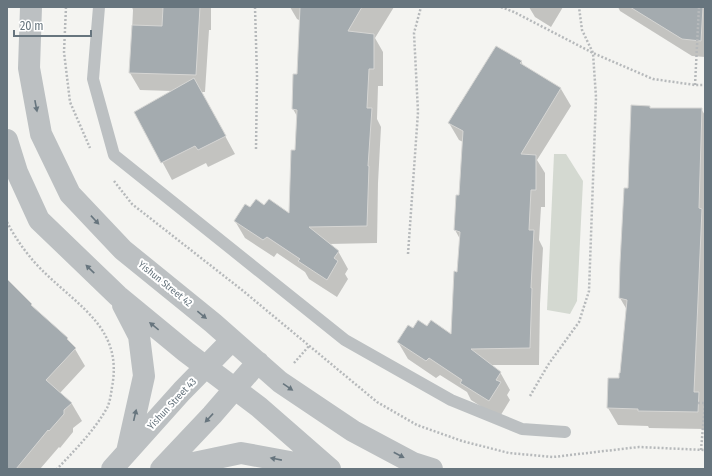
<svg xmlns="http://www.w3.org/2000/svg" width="712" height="476" font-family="'Fira Sans Condensed',sans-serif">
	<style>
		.green { fill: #d4d9d1 }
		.shadow { fill: #0003 }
		.building { fill: #a4abaf; stroke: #d6d6d4 }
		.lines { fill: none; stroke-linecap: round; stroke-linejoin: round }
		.path { stroke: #b6b9bb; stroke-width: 2.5; stroke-dasharray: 2 2; stroke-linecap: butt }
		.service { stroke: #bcc0c2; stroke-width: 12 }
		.minor { stroke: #bcc0c2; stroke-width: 22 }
		.oneway { fill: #67757e }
		.labels { text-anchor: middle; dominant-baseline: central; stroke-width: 4; stroke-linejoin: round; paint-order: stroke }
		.street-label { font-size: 10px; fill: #67757e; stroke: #fff }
	</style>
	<rect width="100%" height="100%" fill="#f4f4f1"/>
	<path class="green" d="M554,154H566L583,181L577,301L570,314L547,310Z"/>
	<path class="shadow" d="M132,7H211V30H209L205,92H201L235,154L208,167L206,163L172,180L136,113L173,91L140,90L130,73L133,10Z
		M290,7H394L375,38L383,52V86H378L377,119L381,127L378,183L377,243L329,244L338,251L348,269L345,274L348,279L337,297L309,279L305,272L277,253L274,257L245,238L235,221L251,209L264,206L290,215L298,118L293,109L298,75L301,21L297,19Z
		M529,7H563L551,27L535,17Z
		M618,7H705V57L692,56L620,11Z
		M521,61L524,67L561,89L571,106L537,160L545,173V207H541L539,240L543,248L540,304L539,365H491L500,372L510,390L507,395L510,400L499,418L471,400L467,392L440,375L436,378L408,359L398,342L413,330L427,327L452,336L460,239L455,230L460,196L463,142L459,140L449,123Z
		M649,107L650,109H701L705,115L704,403L705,429L649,428L648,426L618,425L608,408L609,379H620L627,310L620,298L629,189Z
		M7,291L31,304L34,309L67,338L75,349L85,366L60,393L72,404L82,421L73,428V432L60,448L59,447L40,469H7Z"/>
	<path class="building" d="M163,7H200L196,75L129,73L132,25L162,26Z
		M300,7H362L348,31L374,34V69H369L367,108H372L368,166H369L367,226L309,227L339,251L334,258L338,261L327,280L298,261L300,259L267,237L263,240L234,221L245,204L250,207L256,199L264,205L269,199L289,213L291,150H295L297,110L292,109L293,74H297Z
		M630,7H703L701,41L682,39Z
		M496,46L522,61L520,63L561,88L521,154L536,155V190H531L529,230H534L531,288H532L530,348L471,349L501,372L496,380L501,382L489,401L460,383L462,380L429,358L426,361L397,342L408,325L413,328L418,320L427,326L431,320L451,334L454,271L457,272L460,232L454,230L456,195H459L463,131L448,123Z
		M194,78L226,136L198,150L195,146L161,163L134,112Z
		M631,105L650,106V108H702L699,208L702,209L694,392H699L698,412L638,411V409L607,408L608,378H619V373H620L627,300L619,298L620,263L624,188H628Z
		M7,279L32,304L31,305L68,338L67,339L76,348L46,380L72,403L64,410V414L49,431L48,430L16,469H7Z"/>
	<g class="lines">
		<path class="path" d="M66,7L64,52L70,102L90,148
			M255,7L257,76L256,149
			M501,7L514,12L593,53L653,79L695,85H705
			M695,85L699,7
			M114,181L132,204L242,290L377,402L417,425L462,441L509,453L553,457L639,447L705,450
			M7,222C16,240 31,260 45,273C81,308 123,330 112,387C111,394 110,402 107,408C94,431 75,450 57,469
			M408,254L418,112L414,33L421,7
			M294,363L309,346
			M530,396L548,365L579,322L589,291L596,97L593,53L582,30L579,7
			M698,403H705
			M701,450L705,403"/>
		<path class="service" d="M99,7L93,79L114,155L345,340L451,400L522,429L565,432"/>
		<path class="minor" d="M31,7L29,68L41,134L70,194L123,250L213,323L280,382L353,431L413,463L432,469
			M7,140L17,172L39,220L118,296L186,352L259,407L330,469
			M123,305L139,336L144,376L127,452
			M112,469L182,391L232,340
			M161,469L212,415L258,362
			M165,469L241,453L328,469"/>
	</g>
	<defs><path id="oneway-solid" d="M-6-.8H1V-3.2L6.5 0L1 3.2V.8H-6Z"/></defs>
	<g class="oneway">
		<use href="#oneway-solid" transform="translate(36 106) rotate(79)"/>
		<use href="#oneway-solid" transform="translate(95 220) rotate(47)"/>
		<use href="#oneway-solid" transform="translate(90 269) rotate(-136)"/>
		<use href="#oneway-solid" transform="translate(202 315) rotate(39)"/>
		<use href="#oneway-solid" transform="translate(154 326) rotate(-141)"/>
		<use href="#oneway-solid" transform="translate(288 387) rotate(34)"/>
		<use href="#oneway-solid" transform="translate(135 415) rotate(-77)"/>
		<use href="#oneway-solid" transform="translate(209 418) rotate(133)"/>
		<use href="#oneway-solid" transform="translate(399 455) rotate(28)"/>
		<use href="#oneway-solid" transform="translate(276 459) rotate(-169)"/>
	</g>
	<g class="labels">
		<g class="street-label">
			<text transform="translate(165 284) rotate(39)">Yishun Street 42</text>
			<text transform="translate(172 404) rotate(-47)">Yishun Street 43</text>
		</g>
	</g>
	<rect width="712" height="476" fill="none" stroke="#67757e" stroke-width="16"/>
	<path d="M14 30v6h77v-6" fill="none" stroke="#67757e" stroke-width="2"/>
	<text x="20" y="30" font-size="12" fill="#67757e" stroke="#ffffff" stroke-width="3" paint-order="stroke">20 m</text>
</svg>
